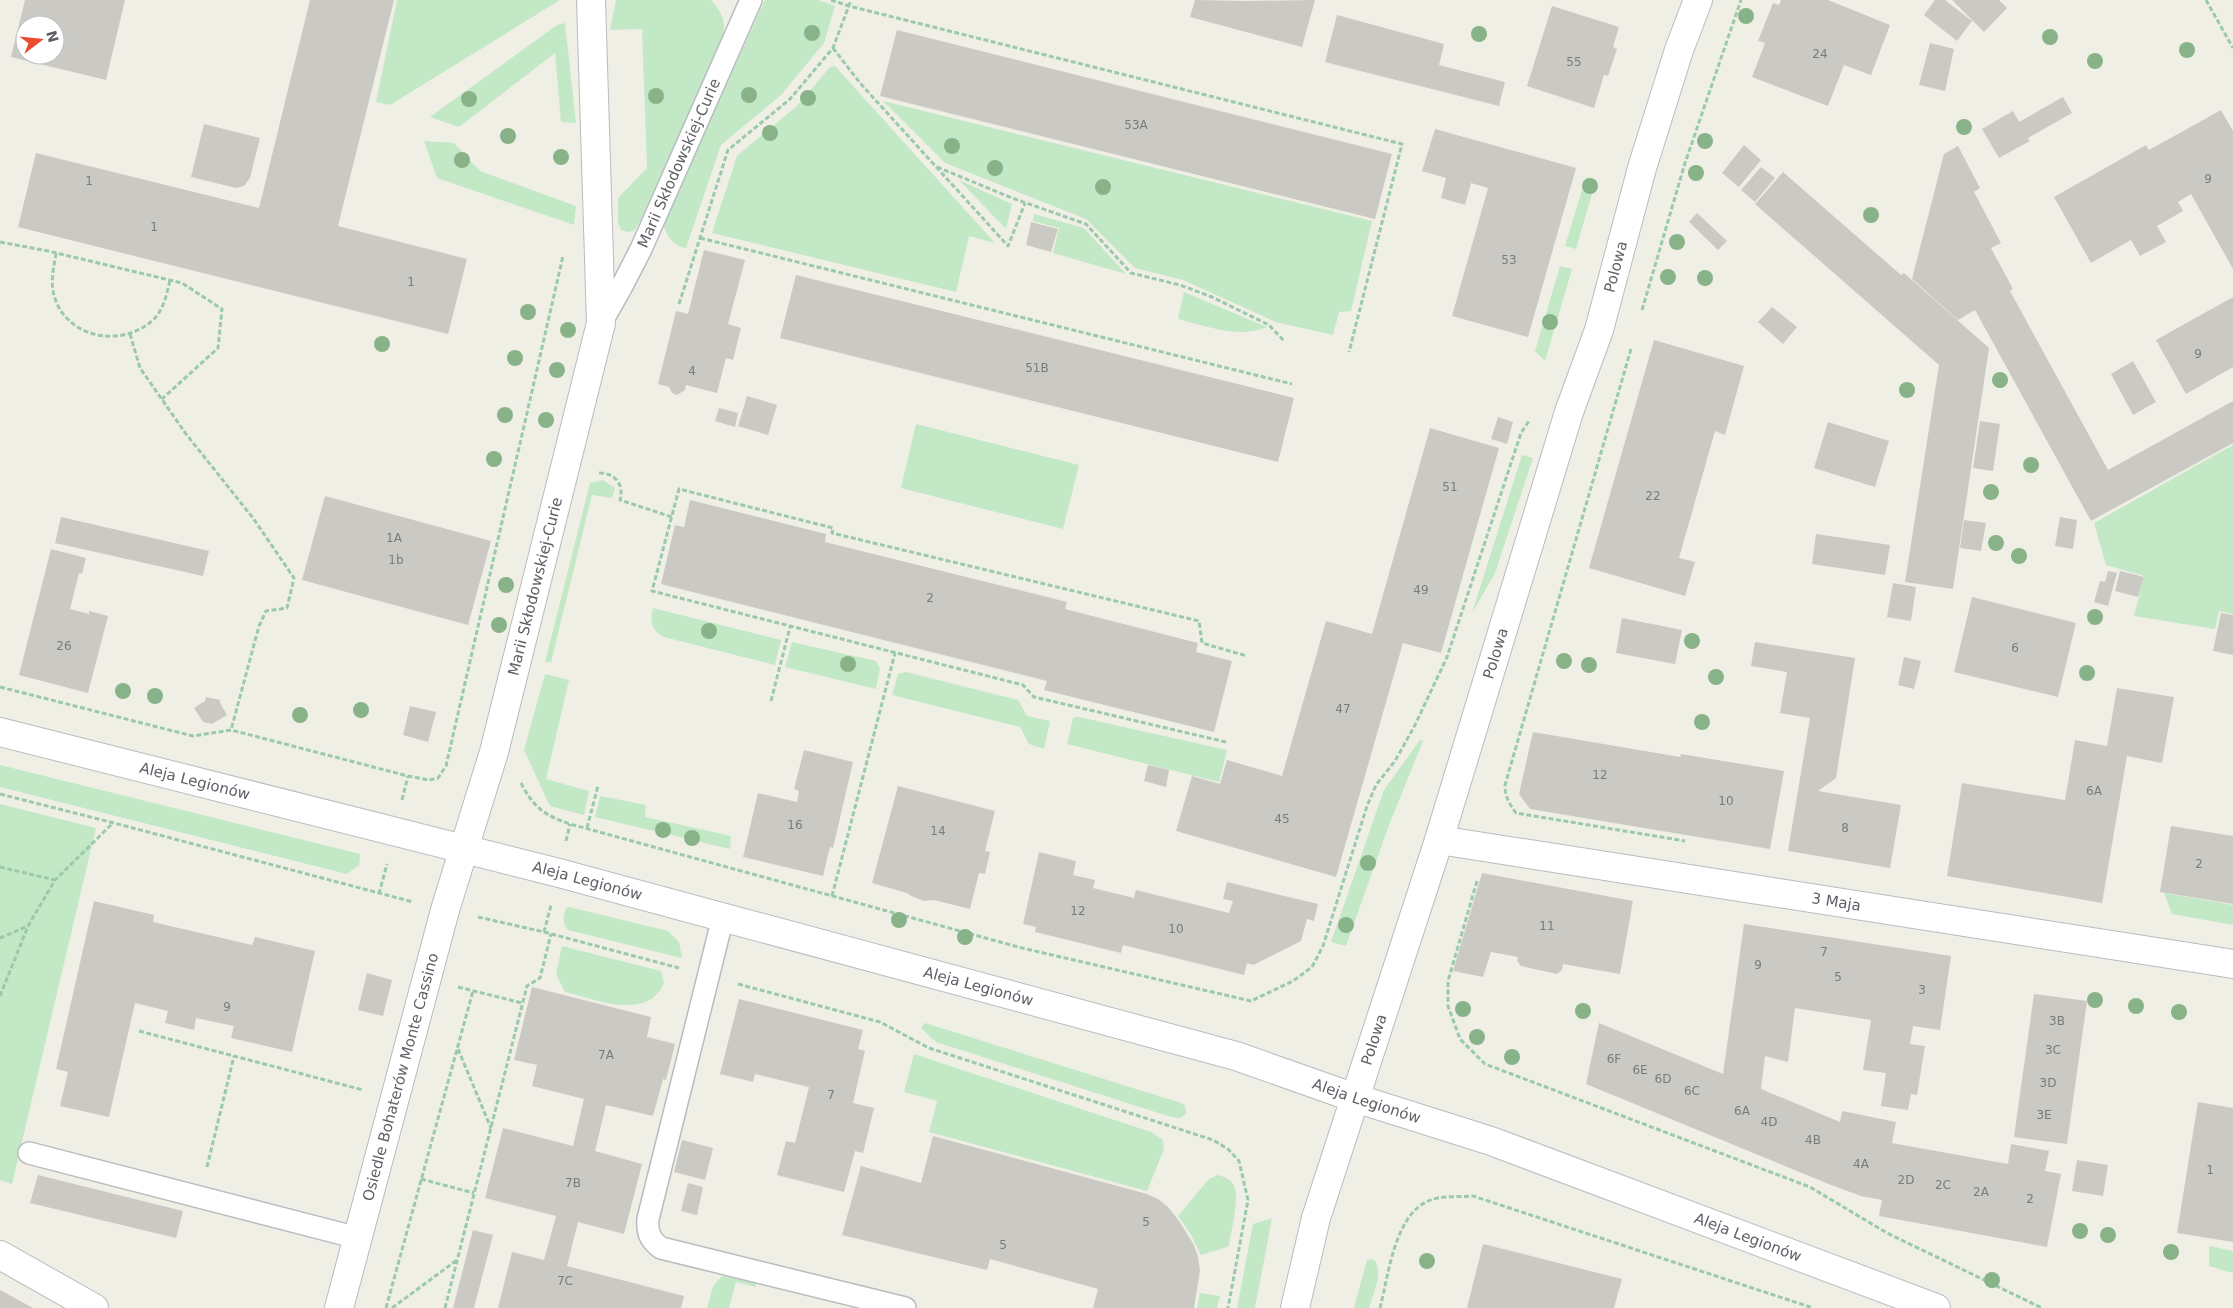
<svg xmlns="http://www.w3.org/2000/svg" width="2233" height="1308" font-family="'DejaVu Sans',sans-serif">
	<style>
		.green { fill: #c2e8c5 }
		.building { fill: #cbc9c3; fill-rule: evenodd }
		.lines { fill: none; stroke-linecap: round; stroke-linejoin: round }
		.lane-casing { stroke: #b8bbc0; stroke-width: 24 }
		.street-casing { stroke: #b8bbc0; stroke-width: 30 }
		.secondary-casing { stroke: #b9bcc2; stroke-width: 30 }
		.path { stroke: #9bc9ab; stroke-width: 3; stroke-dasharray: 5 2.5; stroke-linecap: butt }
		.lane { stroke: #fff; stroke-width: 21 }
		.street { stroke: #fff; stroke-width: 28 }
		.secondary { stroke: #fff; stroke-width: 28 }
		.tree { fill: #88b288 }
		.labels { text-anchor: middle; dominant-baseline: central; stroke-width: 4.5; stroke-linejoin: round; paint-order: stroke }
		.number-label { font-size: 12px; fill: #787b7e }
		.street-label { font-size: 15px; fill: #5d6167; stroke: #fff }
	</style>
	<rect width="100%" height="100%" fill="#f0efe6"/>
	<path class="green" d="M397,0H560L390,105L376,102Z
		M616,0H711C722,13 726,20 723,37L640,221L634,231L628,232L621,230L618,222V198L647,168L642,29L610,30Z
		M765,0H818L835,6L824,43L781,95L721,145L686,248C673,247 666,234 663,224Z
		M565,23L576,123L561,122L555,53L459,127L430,117L557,25Z
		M835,66L995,243L969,236L956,292L712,233L737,156L797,106L829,68Z
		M883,101L1372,221L1351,311L1339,312L1333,335L1276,322L1183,280L1135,268L1086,219L945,163Z
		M424,141L454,143L480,171L576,206L574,225L437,178Z
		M1586,177L1596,180L1576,249L1565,246Z
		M959,180L1012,204L1006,229Z
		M1034,214L1084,228L1126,274L1053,253L1059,228L1033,221Z
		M1560,266L1572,269L1545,361L1535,351Z
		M1184,292L1267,327C1238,339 1206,326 1178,319Z
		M916,424L1079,465L1063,529L901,488Z
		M2233,445V614L2219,611L2215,629L2134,616L2144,576L2106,565L2094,523Z
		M1522,455L1533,458L1495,573L1472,613Z
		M603,480L615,488L612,498L592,495L551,662H545L590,483Z
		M653,608L781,640L775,665L664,637C651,630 650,622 653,608Z
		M792,642L876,661L880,669L876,689L785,667Z
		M906,672L1018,700L1027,716L1050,721L1044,749L1029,744L1020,727L892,695L898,674Z
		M545,674L569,680L546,779L589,791L584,815L550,806L524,750Z
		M1079,717L1227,750L1219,782L1067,744L1073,718Z
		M1420,740L1423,741L1389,825L1346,946L1331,942L1384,790Z
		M0,765L360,854L359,865L347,874L0,787Z
		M600,796L646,805L645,817L731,836L730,849L595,817Z
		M0,804L96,828L12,1184L0,1180Z
		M2164,893L2233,905V925L2172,914Z
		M569,907L668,931L679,942L682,958L568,930C562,923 563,916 566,908Z
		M562,946L661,971L664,983C647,1022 595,999 565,992L556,974Z
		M925,1023L1181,1103L1185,1106L1186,1114L1180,1118L1171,1117L936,1042L921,1028Z
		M914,1054L1151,1132L1163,1140L1164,1149L1147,1191L929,1132L937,1101L904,1092Z
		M1218,1175C1224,1177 1231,1179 1234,1186C1240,1198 1231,1231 1229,1245L1227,1247L1201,1255L1191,1235L1178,1216L1209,1179Z
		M1272,1218L1255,1308H1237L1253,1224Z
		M2209,1246L2233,1251V1273L2209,1266Z
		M1373,1259C1385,1271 1373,1293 1369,1308H1354L1367,1260Z
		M722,1276L756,1283V1287L736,1282L729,1308H707L713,1286Z
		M1200,1293L1220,1296L1217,1308H1197Z"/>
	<path class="building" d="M25,0H125L106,80L11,57ZM25,25H55V55H25Z
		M310,0H394L338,226L467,259L448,334L18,227L36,153L259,208Z
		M1195,0L1245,1L1315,0L1302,47L1190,17Z
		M1781,0H1828L1890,25L1871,75L1844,65L1828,106L1752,77L1765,43L1758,41L1773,3L1779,5Z
		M1935,0H1945L1972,21L1957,41L1924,15Z
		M1952,0H1999L2007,8L1984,32Z
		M1552,6L1619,27L1613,47L1617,49L1608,76L1604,75L1594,108L1527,86Z
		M1337,15L1444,44L1439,65L1505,82L1499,106L1325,62Z
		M897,30L1392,154L1375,219L880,96Z
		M1930,43L1954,49L1945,91L1919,85Z
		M2063,97L2072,113L2028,138L2030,141L1999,158L1982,129L2013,111L2019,122Z
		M2221,110L2233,131V269L2191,194L2178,202L2183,211L2157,226L2166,242L2140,256L2131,240L2091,263L2054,197L2146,145L2149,150Z
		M204,124L260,138L250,178L244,186L236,188L191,177Z
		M1435,129L1576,168L1528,337L1452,316L1488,188L1471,183L1465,205L1441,198L1446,178L1422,171Z
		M1744,145L1761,160L1739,187L1722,173Z
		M1958,146L1980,188L1974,192L2001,243L1991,248L2013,289L2010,291L2108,470L2233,401V443L2091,521L1975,310L1958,320L1912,279L1944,154Z
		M1761,167L1775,178L1755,202L1741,190Z
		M1783,172L1901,275L1904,273L1989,348L1953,589L1905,582L1939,365L1755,204Z
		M1697,213L1727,241L1718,250L1689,222Z
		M1031,222L1058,229L1051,252L1026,245Z
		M704,250L745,260L728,324L741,328L733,360L726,358L717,393L686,385L685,390L677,395L672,393L669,387L658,384L676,311L688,314Z
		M796,275L1294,398L1278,462L780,338Z
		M2233,297V367L2186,394L2156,340Z
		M1772,307L1797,327L1783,344L1758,322Z
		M1654,340L1744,366L1725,435L1715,431L1679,558L1695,562L1685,596L1589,568Z
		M2133,361L2156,402L2133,415L2111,374Z
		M747,396L777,405L768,435L738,426Z
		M719,408L738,413L735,427L715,421Z
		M1498,417L1513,422L1507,444L1491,439Z
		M1980,421L2000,424L1993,471L1973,468Z
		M1828,422L1889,441L1875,487L1814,468Z
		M1430,428L1499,448L1441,653L1403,643L1336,877L1176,831L1192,776L1220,784L1227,760L1282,776L1326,621L1372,634Z
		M325,496L491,541L468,625L302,580Z
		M690,500L826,534L825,542L1067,602L1065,609L1198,643L1196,652L1232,661L1214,732L1044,690L1047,681L661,584L675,525L684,527Z
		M61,517L209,551L203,576L55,543Z
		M2060,517L2077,520L2073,549L2055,546Z
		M1964,520L1986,523L1981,551L1960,548Z
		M1816,534L1890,545L1885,575L1812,564Z
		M51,549L86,558L82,574L79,573L70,609L89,614V611L108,616L88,693L19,675Z
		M2108,571L2117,573L2108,606L2094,602L2100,581L2105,582Z
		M2120,571L2144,577L2138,597L2115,591Z
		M1893,583L1916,587L1911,621L1887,617Z
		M1972,597L2076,623L2058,697L1954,672Z
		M2221,613L2233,615V655L2213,651Z
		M1622,618L1682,630L1675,664L1616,653Z
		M1755,642L1855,658L1836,778L1818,791L1901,805L1890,868L1788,851L1810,718L1780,713L1787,672L1751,666Z
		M1904,657L1921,661L1914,689L1898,685Z
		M2117,688L2174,697L2162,763L2127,756L2102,903L1947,876L1962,783L2065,800L2075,740L2107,746Z
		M206,697L220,700V703L227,715L212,724L203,722L194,708L205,701Z
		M410,706L436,712L428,742L403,735Z
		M1533,732L1680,757L1681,754L1784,771L1770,849L1530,809L1519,794Z
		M804,750L853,762L833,848L830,847L823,876L743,857L758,793L797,802L799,791L794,789Z
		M1148,765L1169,770L1166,787L1144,781Z
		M898,786L995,811L985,851L990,852L985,874L979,873L970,909L934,900L924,901L911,896L907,893L872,883Z
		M2171,826L2233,836V904L2160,892Z
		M1039,852L1076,861L1073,875L1095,880L1093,888L1134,898L1136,890L1229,913L1233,901L1223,899L1227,882L1318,904L1314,921L1307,919L1301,941L1253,965L1247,963L1244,975L1123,945L1121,953L1035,932L1036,927L1023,924Z
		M1482,873L1633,901L1620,974L1563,964L1562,970L1557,974L1521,966L1517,961L1518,957L1491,952L1483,977L1453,971Z
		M94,901L154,915L153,922L252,945L255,937L315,951L292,1052L231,1038L234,1026L196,1018L194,1030L165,1023L168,1011L135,1003L109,1117L60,1106L68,1072L56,1069Z
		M1744,924L1951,956L1940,1030L1913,1026L1910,1044L1925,1046L1917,1095L1911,1094L1908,1110L1881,1106L1886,1073L1863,1070L1871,1020L1795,1008L1788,1062L1765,1056L1761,1089L1840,1122L1842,1111L1896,1122L1892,1143L2008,1164L2011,1144L2049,1151L2045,1171L2061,1174L2047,1247L1879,1216L1882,1200L1861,1196L1831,1185L1586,1084L1599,1023L1723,1074Z
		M367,973L392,980L383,1016L358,1010Z
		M532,987L651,1017L647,1037L675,1044L666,1080L663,1079L653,1116L606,1105L595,1151L642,1164L624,1234L578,1222L567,1266L684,1296L681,1308H498L512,1252L544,1260L556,1216L485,1198L503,1128L573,1146L584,1099L532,1086L537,1065L514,1060Z
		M2034,994L2087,1001L2067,1144L2014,1137Z
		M739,999L863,1030L858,1049L865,1051L853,1103L874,1108L863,1153L855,1151L844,1192L777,1175L786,1141L795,1143L809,1087L755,1074L753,1082L720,1074Z
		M2198,1102L2233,1108V1242L2177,1233Z
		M933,1136L1147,1194L1158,1199L1168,1207L1179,1221L1194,1245L1198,1257L1200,1270L1194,1308H1093L1098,1289L990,1259L987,1270L842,1235L861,1166L921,1183Z
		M682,1140L713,1148L705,1180L674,1172Z
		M2077,1160L2108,1165L2103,1196L2072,1191Z
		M38,1175L183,1211L176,1238L30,1203Z
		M688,1183L703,1187L697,1215L681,1211Z
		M473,1230L493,1235L474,1308H453Z
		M1483,1244L1622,1279L1614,1308H1467Z
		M0,1290L33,1308H0Z"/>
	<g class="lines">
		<g class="lane-casing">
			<g id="lane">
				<path id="s1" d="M601,323L622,286L641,249L751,0"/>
				<path d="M723,917L648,1219C647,1233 650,1240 661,1248L905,1308"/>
				<path d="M29,1153L358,1238"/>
			</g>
		</g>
		<g class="street-casing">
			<g id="street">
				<path id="s2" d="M1439,840L2233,964"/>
				<path d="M0,1255L94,1308"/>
				<path id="s3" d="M339,1308L445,910L494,752L601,323L591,0"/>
			</g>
		</g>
		<g class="secondary-casing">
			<g id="secondary">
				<path id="s4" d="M0,732L559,873L1236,1056L1355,1098L1491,1141L1936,1308"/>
				<path id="s5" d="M1295,1308L1316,1218L1439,840L1569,412L1599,330L1642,168L1679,50L1698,0"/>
			</g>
		</g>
		<path class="path" d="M831,0L849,6L1402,144L1349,352
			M2206,0L2233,48
			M833,48L860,83L1008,246L1025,203
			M937,167L1012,198L1086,224L1131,273L1180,285L1212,297L1269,325L1285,342
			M700,238L1292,384
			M0,242L48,251L182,283L222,309L218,348L162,399
			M56,253C54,266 51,278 53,291C62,338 122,350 154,319C164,309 167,293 170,280
			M679,304L728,150L790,99L833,48L851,0
			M1642,310L1685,163L1741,0
			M130,334L140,368L186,434L253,518L294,578L287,608L266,611L259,626L231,730
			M1631,349L1505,785C1505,797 1509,803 1516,813L1685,841
			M599,473C616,473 624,485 620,500L672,517
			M0,687L193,736L231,730L408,776L429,780L438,778L446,766L563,256
			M771,701L790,627
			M1226,742L1034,697L1023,685L652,591L679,489L833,528L832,533L1199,621L1202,643L1247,656
			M521,783C534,808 544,815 570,824L1022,948L1251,1001L1293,981L1312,967L1323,946L1367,806L1376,785L1395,761L1415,725L1447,657L1521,433L1529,421
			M0,794L114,823L413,902
			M402,800L408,776
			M587,828L598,786
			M566,841L570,824
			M0,867L55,880
			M1477,881L1448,981V1006L1460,1039L1485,1064L1810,1187L1887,1233L2042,1308
			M379,894L387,864
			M832,896L895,653
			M478,917L544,932L551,905
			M544,932L679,968
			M0,938L28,926
			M738,984L880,1022L929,1048L1213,1140L1228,1149L1239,1161L1248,1200L1228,1308
			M458,987L522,1003
			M0,996L28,926L55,880L113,823
			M139,1031L363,1090
			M458,1049L491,1128
			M207,1167L234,1056
			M421,1179L474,1193
			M386,1308L473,991
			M392,1308L457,1260
			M445,1308L527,986L540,978L551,934
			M1380,1308C1389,1274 1395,1205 1438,1198C1449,1196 1462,1197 1473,1196L1813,1308"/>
		<use href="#lane" class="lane"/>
		<use href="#street" class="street"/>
		<use href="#secondary" class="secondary"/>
	</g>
	<g class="tree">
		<circle cx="1746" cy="16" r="8"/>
		<circle cx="812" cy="33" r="8"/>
		<circle cx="1479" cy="34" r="8"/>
		<circle cx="2050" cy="37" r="8"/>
		<circle cx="2187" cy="50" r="8"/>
		<circle cx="2095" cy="61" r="8"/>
		<circle cx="749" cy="95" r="8"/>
		<circle cx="656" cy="96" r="8"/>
		<circle cx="808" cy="98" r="8"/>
		<circle cx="469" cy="99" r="8"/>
		<circle cx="1964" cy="127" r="8"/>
		<circle cx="770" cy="133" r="8"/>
		<circle cx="508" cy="136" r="8"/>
		<circle cx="1705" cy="141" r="8"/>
		<circle cx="952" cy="146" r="8"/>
		<circle cx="561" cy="157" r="8"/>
		<circle cx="462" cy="160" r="8"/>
		<circle cx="995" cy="168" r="8"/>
		<circle cx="1696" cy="173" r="8"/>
		<circle cx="1590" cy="186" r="8"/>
		<circle cx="1103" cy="187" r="8"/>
		<circle cx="1871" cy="215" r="8"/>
		<circle cx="1677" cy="242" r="8"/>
		<circle cx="1668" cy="277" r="8"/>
		<circle cx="1705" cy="278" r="8"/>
		<circle cx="528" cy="312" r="8"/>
		<circle cx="1550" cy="322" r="8"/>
		<circle cx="568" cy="330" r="8"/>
		<circle cx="382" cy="344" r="8"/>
		<circle cx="515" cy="358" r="8"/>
		<circle cx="557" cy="370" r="8"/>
		<circle cx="2000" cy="380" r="8"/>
		<circle cx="1907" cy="390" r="8"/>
		<circle cx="505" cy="415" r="8"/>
		<circle cx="546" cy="420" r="8"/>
		<circle cx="494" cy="459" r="8"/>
		<circle cx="2031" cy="465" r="8"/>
		<circle cx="1991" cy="492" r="8"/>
		<circle cx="1996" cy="543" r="8"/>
		<circle cx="2019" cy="556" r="8"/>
		<circle cx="506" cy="585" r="8"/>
		<circle cx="2095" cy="617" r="8"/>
		<circle cx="499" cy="625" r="8"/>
		<circle cx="709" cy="631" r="8"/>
		<circle cx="1692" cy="641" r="8"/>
		<circle cx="1564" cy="661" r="8"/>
		<circle cx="848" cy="664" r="8"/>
		<circle cx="1589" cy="665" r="8"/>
		<circle cx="2087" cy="673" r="8"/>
		<circle cx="1716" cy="677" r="8"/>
		<circle cx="123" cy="691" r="8"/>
		<circle cx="155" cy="696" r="8"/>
		<circle cx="361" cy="710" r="8"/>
		<circle cx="300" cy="715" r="8"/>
		<circle cx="1702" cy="722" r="8"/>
		<circle cx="663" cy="830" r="8"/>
		<circle cx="692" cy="838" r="8"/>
		<circle cx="1368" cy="863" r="8"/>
		<circle cx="899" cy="920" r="8"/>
		<circle cx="1346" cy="925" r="8"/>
		<circle cx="965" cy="937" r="8"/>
		<circle cx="2095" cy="1000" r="8"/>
		<circle cx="2136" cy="1006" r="8"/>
		<circle cx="1463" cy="1009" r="8"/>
		<circle cx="1583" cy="1011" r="8"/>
		<circle cx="2179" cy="1012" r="8"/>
		<circle cx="1477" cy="1037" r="8"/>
		<circle cx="1512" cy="1057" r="8"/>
		<circle cx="2080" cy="1231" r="8"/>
		<circle cx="2108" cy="1235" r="8"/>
		<circle cx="2171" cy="1252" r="8"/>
		<circle cx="1427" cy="1261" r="8"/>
		<circle cx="1992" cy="1280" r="8"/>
	</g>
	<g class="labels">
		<g class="number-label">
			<text x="1820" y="54">24</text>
			<text x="1574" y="62">55</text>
			<text x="1136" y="125">53A</text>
			<text x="2208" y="179">9</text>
			<text x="89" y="181">1</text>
			<text x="154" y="227">1</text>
			<text x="1509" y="260">53</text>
			<text x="411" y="282">1</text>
			<text x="2198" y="354">9</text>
			<text x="1037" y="368">51B</text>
			<text x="692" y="371">4</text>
			<text x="1450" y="487">51</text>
			<text x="1653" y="496">22</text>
			<text x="394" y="538">1A</text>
			<text x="396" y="560">1b</text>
			<text x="1421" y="590">49</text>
			<text x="930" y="598">2</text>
			<text x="64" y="646">26</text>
			<text x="2015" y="648">6</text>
			<text x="1343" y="709">47</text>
			<text x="1600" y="775">12</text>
			<text x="2094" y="791">6A</text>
			<text x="1726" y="801">10</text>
			<text x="1282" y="819">45</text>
			<text x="795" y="825">16</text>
			<text x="1845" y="828">8</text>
			<text x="938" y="831">14</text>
			<text x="2199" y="864">2</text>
			<text x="1078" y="911">12</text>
			<text x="1547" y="926">11</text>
			<text x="1176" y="929">10</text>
			<text x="1824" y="952">7</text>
			<text x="1758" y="965">9</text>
			<text x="1838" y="977">5</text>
			<text x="1922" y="990">3</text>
			<text x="227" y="1007">9</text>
			<text x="2057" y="1021">3B</text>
			<text x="2053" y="1050">3C</text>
			<text x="606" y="1055">7A</text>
			<text x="1614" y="1059">6F</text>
			<text x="1640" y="1070">6E</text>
			<text x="1663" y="1079">6D</text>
			<text x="2048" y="1083">3D</text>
			<text x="1692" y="1091">6C</text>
			<text x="831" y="1095">7</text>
			<text x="1742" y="1111">6A</text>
			<text x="2044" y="1115">3E</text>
			<text x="1769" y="1122">4D</text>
			<text x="1813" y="1140">4B</text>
			<text x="1861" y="1164">4A</text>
			<text x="2210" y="1170">1</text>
			<text x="1906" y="1180">2D</text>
			<text x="573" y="1183">7B</text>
			<text x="1943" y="1185">2C</text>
			<text x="1981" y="1192">2A</text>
			<text x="2030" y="1199">2</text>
			<text x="1146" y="1222">5</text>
			<text x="1003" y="1245">5</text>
			<text x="565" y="1281">7C</text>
		</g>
		<g class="street-label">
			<text stroke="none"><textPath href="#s1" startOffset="178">Marii Skłodowskiej-Curie</textPath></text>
			<text stroke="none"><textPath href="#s5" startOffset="1090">Polowa</textPath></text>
			<text stroke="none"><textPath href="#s3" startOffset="748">Marii Skłodowskiej-Curie</textPath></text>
			<text stroke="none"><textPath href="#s5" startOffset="685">Polowa</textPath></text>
			<text stroke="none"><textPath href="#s4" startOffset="201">Aleja Legionów</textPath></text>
			<text stroke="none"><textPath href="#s4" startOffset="606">Aleja Legionów</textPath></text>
			<text stroke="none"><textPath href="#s2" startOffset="402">3 Maja</textPath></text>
			<text stroke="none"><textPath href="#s4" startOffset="1011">Aleja Legionów</textPath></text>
			<text stroke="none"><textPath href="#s5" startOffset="280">Polowa</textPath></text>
			<text stroke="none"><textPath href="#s3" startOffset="239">Osiedle Bohaterów Monte Cassino</textPath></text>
			<text stroke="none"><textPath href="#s4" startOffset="1416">Aleja Legionów</textPath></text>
			<text stroke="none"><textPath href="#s4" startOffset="1821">Aleja Legionów</textPath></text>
		</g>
	</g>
	<g transform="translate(40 40) rotate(74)"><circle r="24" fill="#ffffff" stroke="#bec0c2"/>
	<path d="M0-4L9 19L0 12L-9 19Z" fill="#ed4b30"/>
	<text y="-8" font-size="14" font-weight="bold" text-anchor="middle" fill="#5d6167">N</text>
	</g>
</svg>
